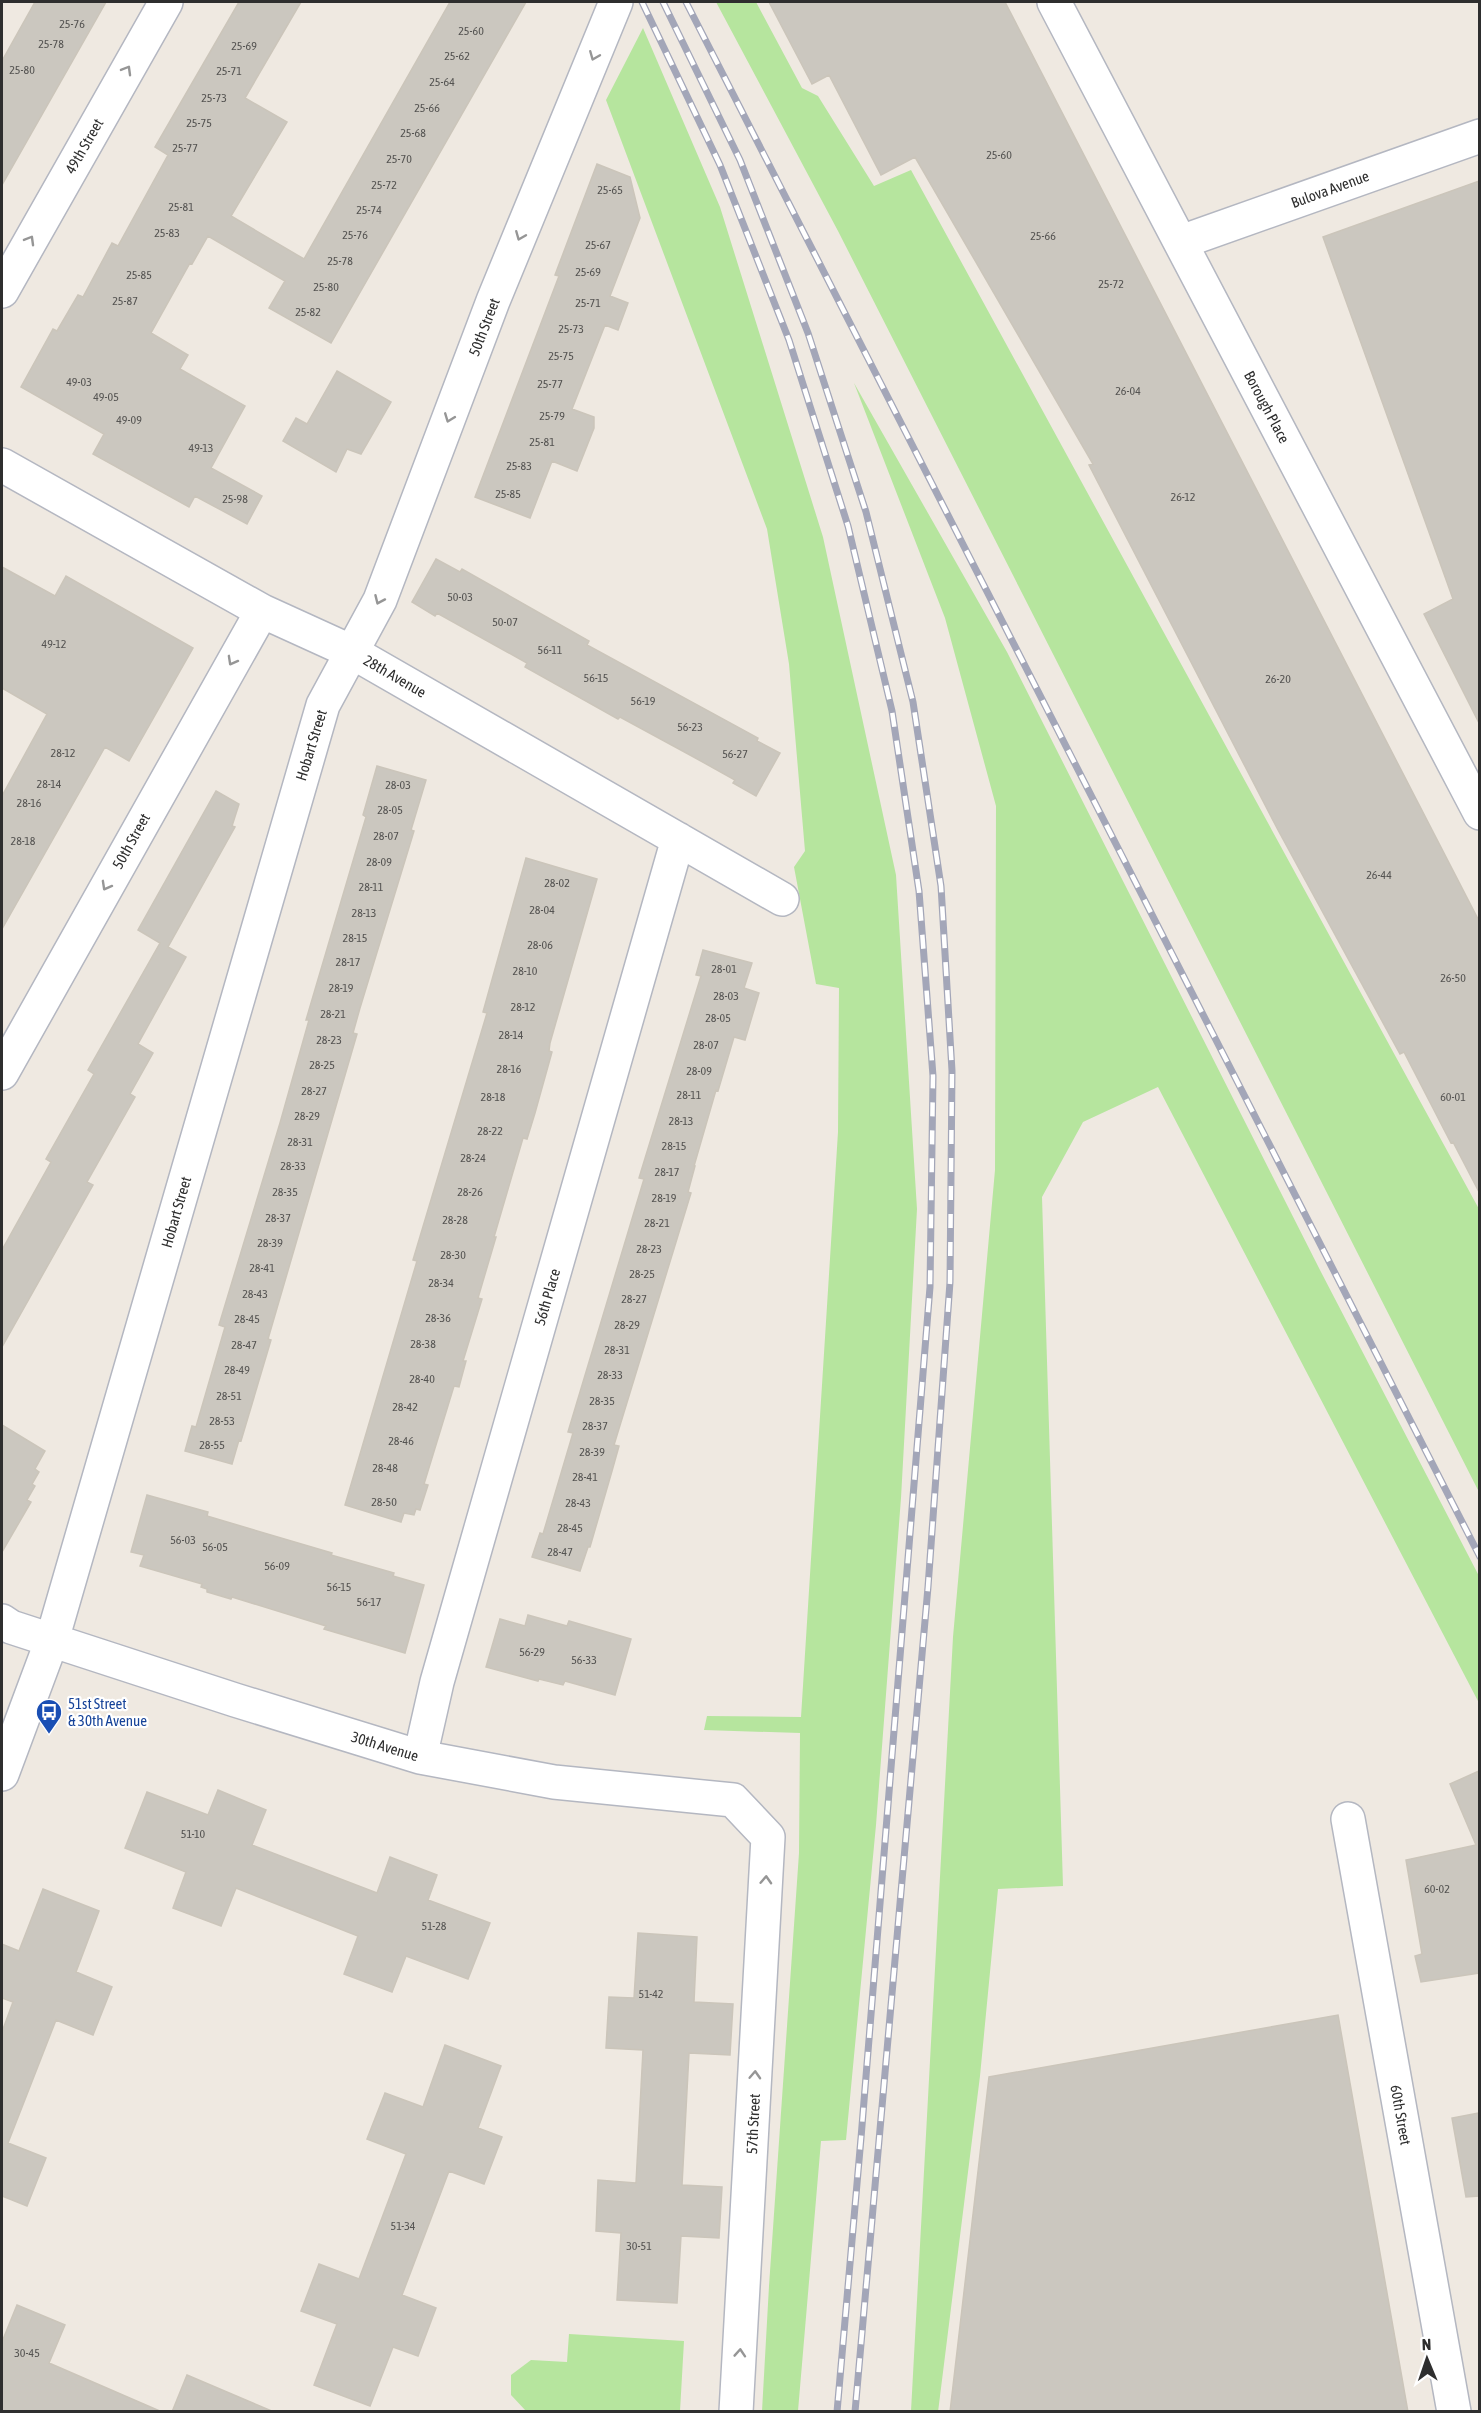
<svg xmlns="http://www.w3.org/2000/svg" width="1481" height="2413" font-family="'Asap Condensed',sans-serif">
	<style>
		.green { fill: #b6e59e }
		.building { fill: #cbc7bf; stroke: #cbc5ba; stroke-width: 1.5 }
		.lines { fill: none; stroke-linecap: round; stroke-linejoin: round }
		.street-casing { stroke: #b4b7c1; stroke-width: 36 }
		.street { stroke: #fff; stroke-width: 33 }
		.rail-casing { stroke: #a3a6b8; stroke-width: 7 }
		.rail { stroke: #fff; stroke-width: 4.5; stroke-dasharray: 14; stroke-linecap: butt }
		.oneway { stroke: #969696 }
		.labels { text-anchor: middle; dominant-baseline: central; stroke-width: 4.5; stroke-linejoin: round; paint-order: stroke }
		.number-label { font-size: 12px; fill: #555452 }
		.street-label { font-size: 15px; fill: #2e2e2e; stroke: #fff }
		.transit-label { font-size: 15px; fill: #164399; stroke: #fff; text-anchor: start }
	</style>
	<rect width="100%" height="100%" fill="#efe9e1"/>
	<path class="green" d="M716,2H756L802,88L818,96L874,186L911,170L1479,1209V1492L838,231Z
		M643,28L720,207L823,537L896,875L917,1209L901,1498L876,1825L846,2140L821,2141L798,2411H762L769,2286L799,1853L800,1733L704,1730L707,1716L801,1717L838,1132L839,988L816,984L794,867L805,851L789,664L767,529L606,100Z
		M854,383L1007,652L1321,1272L1479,1576V1703L1158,1087L1083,1122L1042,1197L1063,1886L998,1889L980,2076L938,2412L911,2411L953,1637L995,1170L996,806L945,618Z
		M569,2334L684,2341L680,2411H526L511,2395V2375L531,2360L567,2362Z"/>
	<path class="building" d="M35,2H106L2,185V61Z
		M239,2H301L245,98L287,122L231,216L304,259L450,2H526L331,343L269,308L285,281L208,236L192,264L190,263L151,333L188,355L180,369L245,406L211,468L262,496L247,524L195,496L189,507L93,454L104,434L21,387L53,329L57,331L78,295L83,297L112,243L118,246L168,155L155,147Z
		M769,2H1005L1479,921V1192L1453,1142L1451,1143L1404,1052L1400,1054L1278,830L1089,465L1093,464L915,157L881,175L829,75L812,84Z
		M597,164L630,177L640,218L610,296L628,303L618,330L605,325L572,409L594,417V428L577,471L552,461L530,518L475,497L559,276L555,275Z
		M1479,181V723L1424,614L1453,599L1323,237Z
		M337,371L391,402L361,454L347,449L336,472L283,441L296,418L307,424Z
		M436,559L460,572L462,569L589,641L587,645L758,738L757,741L780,753L756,796L733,783L735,780L690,755L620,717L618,719L525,667L527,663L437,613L435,616L412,602Z
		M2,567L55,596L66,576L193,648L129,761L105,747L2,929V796L47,714L2,688Z
		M377,766L426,780L411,830L414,831L360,1008L353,1033L357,1034L268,1339L271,1340L241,1441L239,1440L232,1464L185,1451L192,1426L196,1427L225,1327L219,1325L280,1123L309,1020H306L366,817L363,815Z
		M216,791L239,804L232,826L235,827L168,947L186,957L138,1044L153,1053L130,1094L135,1097L87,1182L93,1185L2,1347V1250L51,1162L46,1159L94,1074L88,1070L160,943L138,930Z
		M526,858L597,879L550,1043L549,1051L552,1052L535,1113L527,1139L523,1138L494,1237H496L478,1298L482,1299L463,1361H466L459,1387L454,1386L424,1484L428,1485L420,1510L416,1509L414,1515L404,1513L401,1522L345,1505L417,1261L413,1260L487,1013L483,1012Z
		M703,950L752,963L744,988L759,993L745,1040L734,1037L718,1091L716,1090L694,1166H695L688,1192L691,1193L614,1445L619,1446L612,1471L590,1547H588L580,1571L532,1557L540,1533L543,1534L573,1433L568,1432L644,1179L639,1178L701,976L696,975Z
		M2,1425L45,1451L35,1469L39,1472L32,1484L35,1486L27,1500L31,1502L2,1552Z
		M147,1495L208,1512L207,1516L332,1553L331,1555L394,1573L393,1576L424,1585L405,1653L324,1629L326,1626L232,1597L231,1599L207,1592V1589L201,1587L202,1584L140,1566L144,1555L131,1552Z
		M528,1615L567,1626L569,1621L631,1639L615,1695L565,1681L563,1685L539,1679L538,1681L486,1667L500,1619L525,1626Z
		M1479,1771V1973L1421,1982L1415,1956L1422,1954L1406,1860L1476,1845L1450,1784Z
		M218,1790L266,1810L252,1845L377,1893L390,1857L437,1875L428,1900L490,1923L468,1979L406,1956L392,1992L344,1974L358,1936L236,1888L221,1926L173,1908L186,1872L125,1848L147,1792L208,1815Z
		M43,1889L99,1911L76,1972L112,1987L93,2035L56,2020L8,2143L46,2158L27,2206L2,2196V2032L13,2002L2,1998V1944L19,1951Z
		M638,1933L697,1937L694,2002L733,2004L730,2055L689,2053L682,2185L722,2187L719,2238L681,2236L677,2303L617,2300L621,2233L596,2231L598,2180L636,2183L643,2050L606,2048L609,1997L634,1998Z
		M1338,2015L1408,2412H950L989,2077Z
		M445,2045L501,2066L478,2128L502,2137L484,2184L449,2171L402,2295L436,2308L418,2356L393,2347L370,2406L314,2385L337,2324L301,2311L319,2264L359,2279L406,2154L367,2139L385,2093L423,2107Z
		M1479,2113V2196L1466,2197L1452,2118Z
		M17,2305L65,2325L49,2363L162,2412H2V2342Z
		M187,2375L274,2412H172Z"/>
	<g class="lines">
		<g class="street-casing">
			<path id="street" d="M1054,2L1480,813
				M1181,242L1480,136
				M2,291L166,2
				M2,465L262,611L352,652L782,899
				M2,1073L262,611
				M2,1621L11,1627L235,1700L420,1757L554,1782L733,1800L768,1837L736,2412
				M420,1757L437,1682L678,839
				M2,1774L52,1640L323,705L380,600L493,301L616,2
				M1348,1819L1454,2412"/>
		</g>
		<use href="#street" class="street"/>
		<g class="rail-casing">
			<path id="rail" d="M642,2L720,165L789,340L848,526L892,711L919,891L933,1076L930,1287L861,2138L837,2412
				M663,2L740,160L808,333L866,512L913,702L941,886L952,1071L950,1282L928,1587L855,2412
				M686,2L1480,1557"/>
		</g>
		<use href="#rail" class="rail"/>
	</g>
	<defs><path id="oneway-chevron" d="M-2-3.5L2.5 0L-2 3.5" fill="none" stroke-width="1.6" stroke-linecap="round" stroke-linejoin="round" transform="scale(1.5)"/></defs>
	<g class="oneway">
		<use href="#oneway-chevron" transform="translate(594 56) rotate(112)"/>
		<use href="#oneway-chevron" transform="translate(127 70) rotate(-60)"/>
		<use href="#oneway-chevron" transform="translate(520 236) rotate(112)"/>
		<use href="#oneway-chevron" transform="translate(30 240) rotate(-60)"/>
		<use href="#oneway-chevron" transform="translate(449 418) rotate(111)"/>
		<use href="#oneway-chevron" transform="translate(379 600) rotate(114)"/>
		<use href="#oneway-chevron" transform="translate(232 661) rotate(119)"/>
		<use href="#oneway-chevron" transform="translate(106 886) rotate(119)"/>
		<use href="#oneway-chevron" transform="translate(766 1880) rotate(-87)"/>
		<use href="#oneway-chevron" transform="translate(755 2075) rotate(-87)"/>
		<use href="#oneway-chevron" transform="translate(740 2353) rotate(-86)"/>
	</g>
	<defs>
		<g id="bus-pin" transform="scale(1.35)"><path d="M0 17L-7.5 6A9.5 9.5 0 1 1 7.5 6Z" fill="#1a4fb4" stroke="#fff"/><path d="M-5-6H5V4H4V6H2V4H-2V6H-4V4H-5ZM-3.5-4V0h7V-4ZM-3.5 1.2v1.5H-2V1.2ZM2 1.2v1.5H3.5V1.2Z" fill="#fff"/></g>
	</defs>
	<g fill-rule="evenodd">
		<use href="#bus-pin" x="49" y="1712"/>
	</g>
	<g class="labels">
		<g class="number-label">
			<text x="72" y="24">25-76</text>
			<text x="471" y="31">25-60</text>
			<text x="51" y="44">25-78</text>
			<text x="244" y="46">25-69</text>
			<text x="457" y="56">25-62</text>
			<text x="22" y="70">25-80</text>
			<text x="229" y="71">25-71</text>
			<text x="442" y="82">25-64</text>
			<text x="214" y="98">25-73</text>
			<text x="427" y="108">25-66</text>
			<text x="199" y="123">25-75</text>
			<text x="413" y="133">25-68</text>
			<text x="185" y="148">25-77</text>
			<text x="999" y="155">25-60</text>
			<text x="399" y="159">25-70</text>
			<text x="384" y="185">25-72</text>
			<text x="610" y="190">25-65</text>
			<text x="181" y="207">25-81</text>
			<text x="369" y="210">25-74</text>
			<text x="167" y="233">25-83</text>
			<text x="355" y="235">25-76</text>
			<text x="1043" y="236">25-66</text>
			<text x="598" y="245">25-67</text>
			<text x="340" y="261">25-78</text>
			<text x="588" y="272">25-69</text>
			<text x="139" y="275">25-85</text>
			<text x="1111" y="284">25-72</text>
			<text x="326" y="287">25-80</text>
			<text x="125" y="301">25-87</text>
			<text x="588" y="303">25-71</text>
			<text x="308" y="312">25-82</text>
			<text x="571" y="329">25-73</text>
			<text x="561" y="356">25-75</text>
			<text x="79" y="382">49-03</text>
			<text x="550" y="384">25-77</text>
			<text x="1128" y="391">26-04</text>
			<text x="106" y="397">49-05</text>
			<text x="552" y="416">25-79</text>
			<text x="129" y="420">49-09</text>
			<text x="542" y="442">25-81</text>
			<text x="201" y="448">49-13</text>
			<text x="519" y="466">25-83</text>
			<text x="508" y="494">25-85</text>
			<text x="1183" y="497">26-12</text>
			<text x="235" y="499">25-98</text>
			<text x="460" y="597">50-03</text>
			<text x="505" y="622">50-07</text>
			<text x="54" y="644">49-12</text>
			<text x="550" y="650">56-11</text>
			<text x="596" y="678">56-15</text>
			<text x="1278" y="679">26-20</text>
			<text x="643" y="701">56-19</text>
			<text x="690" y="727">56-23</text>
			<text x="63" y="753">28-12</text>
			<text x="735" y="754">56-27</text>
			<text x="49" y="784">28-14</text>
			<text x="398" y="785">28-03</text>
			<text x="29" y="803">28-16</text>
			<text x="390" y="810">28-05</text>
			<text x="386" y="836">28-07</text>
			<text x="23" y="841">28-18</text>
			<text x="379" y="862">28-09</text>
			<text x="1379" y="875">26-44</text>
			<text x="557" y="883">28-02</text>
			<text x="371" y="887">28-11</text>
			<text x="542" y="910">28-04</text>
			<text x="364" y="913">28-13</text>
			<text x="355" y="938">28-15</text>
			<text x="540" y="945">28-06</text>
			<text x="348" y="962">28-17</text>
			<text x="724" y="969">28-01</text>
			<text x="525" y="971">28-10</text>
			<text x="1453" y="978">26-50</text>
			<text x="341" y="988">28-19</text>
			<text x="726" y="996">28-03</text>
			<text x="523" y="1007">28-12</text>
			<text x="333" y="1014">28-21</text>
			<text x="718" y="1018">28-05</text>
			<text x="511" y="1035">28-14</text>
			<text x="329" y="1040">28-23</text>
			<text x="706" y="1045">28-07</text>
			<text x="322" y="1065">28-25</text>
			<text x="509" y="1069">28-16</text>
			<text x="699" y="1071">28-09</text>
			<text x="314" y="1091">28-27</text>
			<text x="689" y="1095">28-11</text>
			<text x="493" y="1097">28-18</text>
			<text x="1453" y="1097">60-01</text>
			<text x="307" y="1116">28-29</text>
			<text x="681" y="1121">28-13</text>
			<text x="490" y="1131">28-22</text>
			<text x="300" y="1142">28-31</text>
			<text x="674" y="1146">28-15</text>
			<text x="473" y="1158">28-24</text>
			<text x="293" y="1166">28-33</text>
			<text x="667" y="1172">28-17</text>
			<text x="285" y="1192">28-35</text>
			<text x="470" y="1192">28-26</text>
			<text x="664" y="1198">28-19</text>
			<text x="278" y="1218">28-37</text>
			<text x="455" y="1220">28-28</text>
			<text x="657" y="1223">28-21</text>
			<text x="270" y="1243">28-39</text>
			<text x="649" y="1249">28-23</text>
			<text x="453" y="1255">28-30</text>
			<text x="262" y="1268">28-41</text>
			<text x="642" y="1274">28-25</text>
			<text x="441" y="1283">28-34</text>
			<text x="255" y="1294">28-43</text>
			<text x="634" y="1299">28-27</text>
			<text x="438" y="1318">28-36</text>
			<text x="247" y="1319">28-45</text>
			<text x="627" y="1325">28-29</text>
			<text x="423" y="1344">28-38</text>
			<text x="244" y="1345">28-47</text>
			<text x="617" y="1350">28-31</text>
			<text x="237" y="1370">28-49</text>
			<text x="610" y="1375">28-33</text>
			<text x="422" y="1379">28-40</text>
			<text x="229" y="1396">28-51</text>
			<text x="602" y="1401">28-35</text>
			<text x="405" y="1407">28-42</text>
			<text x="222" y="1421">28-53</text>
			<text x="595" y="1426">28-37</text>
			<text x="401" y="1441">28-46</text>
			<text x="212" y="1445">28-55</text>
			<text x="592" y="1452">28-39</text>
			<text x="385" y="1468">28-48</text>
			<text x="585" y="1477">28-41</text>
			<text x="384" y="1502">28-50</text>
			<text x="578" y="1503">28-43</text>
			<text x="570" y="1528">28-45</text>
			<text x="183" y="1540">56-03</text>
			<text x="215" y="1547">56-05</text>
			<text x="560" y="1552">28-47</text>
			<text x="277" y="1566">56-09</text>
			<text x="339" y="1587">56-15</text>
			<text x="369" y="1602">56-17</text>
			<text x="532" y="1652">56-29</text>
			<text x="584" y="1660">56-33</text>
			<text x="193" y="1834">51-10</text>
			<text x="1437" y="1889">60-02</text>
			<text x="434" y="1926">51-28</text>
			<text x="651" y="1994">51-42</text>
			<text x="403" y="2226">51-34</text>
			<text x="639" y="2246">30-51</text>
			<text x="27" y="2353">30-45</text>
		</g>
		<g class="street-label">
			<text transform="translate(84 146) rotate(-60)">49th Street</text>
			<text transform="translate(1330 189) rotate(-20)">Bulova Avenue</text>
			<text transform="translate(484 327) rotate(-69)">50th Street</text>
			<text transform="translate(1267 407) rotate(62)">Borough Place</text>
			<text transform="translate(395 676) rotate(30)">28th Avenue</text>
			<text transform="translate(311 745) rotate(-73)">Hobart Street</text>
			<text transform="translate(131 841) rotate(-61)">50th Street</text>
			<text transform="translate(176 1212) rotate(-74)">Hobart Street</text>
			<text transform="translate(547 1297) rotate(-74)">56th Place</text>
			<text transform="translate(385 1746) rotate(17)">30th Avenue</text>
			<text transform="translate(1401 2115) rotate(80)">60th Street</text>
			<text transform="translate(753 2124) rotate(-87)">57th Street</text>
		</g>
		<g class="transit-label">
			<text x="68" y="1703">51st Street<tspan x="68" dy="17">&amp; 30th Avenue</tspan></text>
		</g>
	</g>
	<rect width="1481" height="2413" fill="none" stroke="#2e2e2e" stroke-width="6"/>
	<g transform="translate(1427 2359) rotate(358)" stroke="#ffffff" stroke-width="4.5" paint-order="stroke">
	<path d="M0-4.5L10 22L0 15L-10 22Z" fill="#2e2e2e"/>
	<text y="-9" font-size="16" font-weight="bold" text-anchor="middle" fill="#2e2e2e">N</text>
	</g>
</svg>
